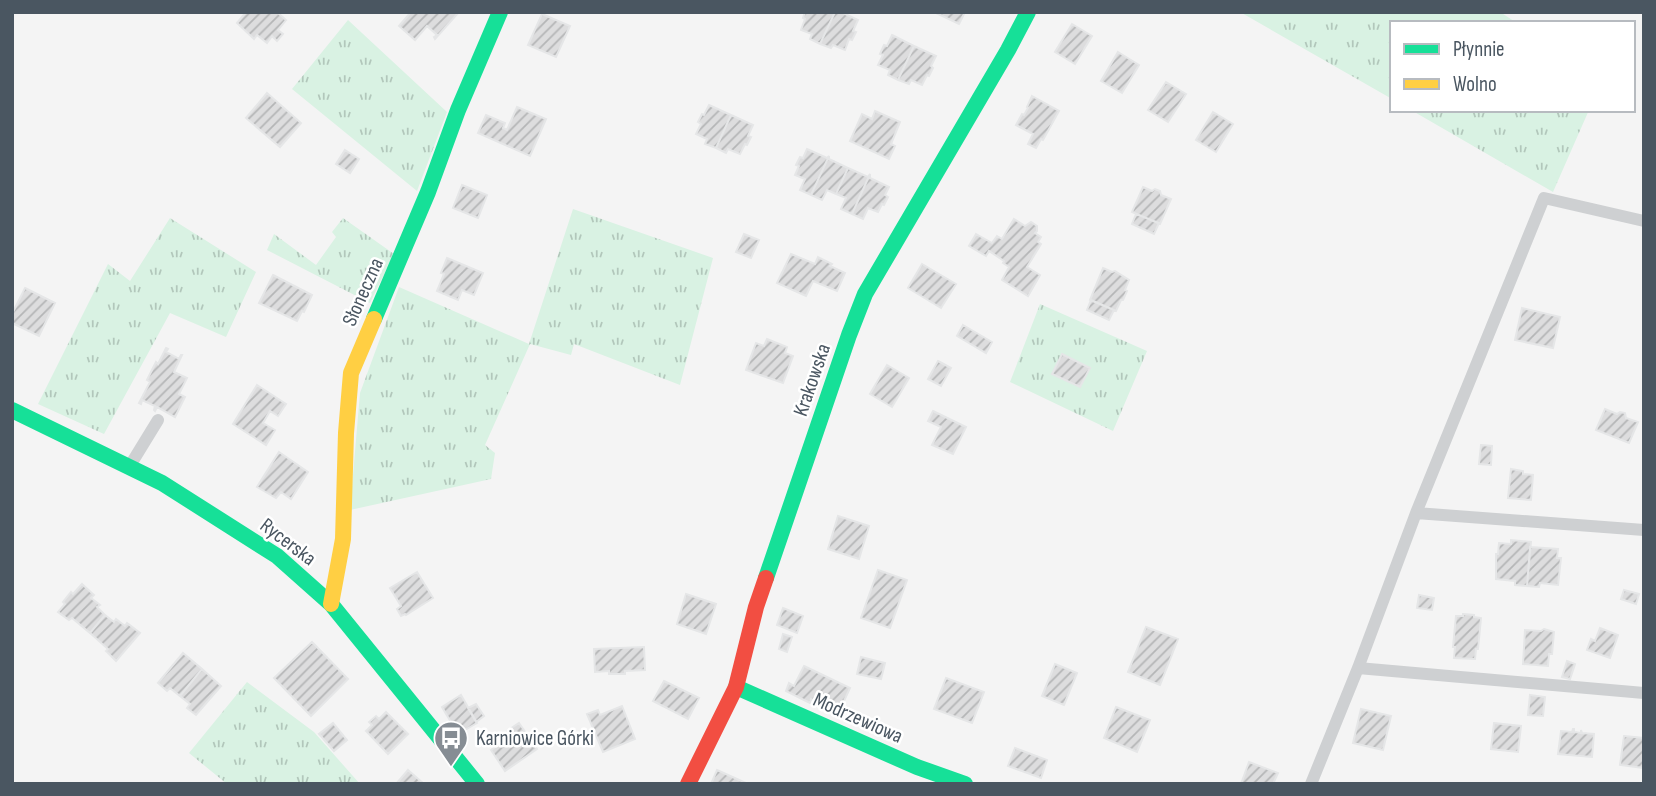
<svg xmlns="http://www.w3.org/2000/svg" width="1656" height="796" font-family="'Sofia Sans Condensed',sans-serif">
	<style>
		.grass { fill: url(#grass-tufts) }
		.building { fill: url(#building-hatch); stroke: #e5e6e7; stroke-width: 2 }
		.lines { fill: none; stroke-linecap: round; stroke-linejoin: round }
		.lane { stroke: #ced0d2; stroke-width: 12 }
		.fast { stroke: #16e098; stroke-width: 16 }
		.slow { stroke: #ffcf43; stroke-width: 16 }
		.jam { stroke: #f24e42; stroke-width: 16 }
		.labels { text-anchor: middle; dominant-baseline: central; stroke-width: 5; stroke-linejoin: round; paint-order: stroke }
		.street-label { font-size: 21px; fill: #4a5661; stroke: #fff }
		.poi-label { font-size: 21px; fill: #4a5661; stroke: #fff; text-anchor: start }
	</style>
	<defs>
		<pattern id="grass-tufts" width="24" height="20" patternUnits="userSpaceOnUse" patternTransform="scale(1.75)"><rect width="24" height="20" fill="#d9f2e3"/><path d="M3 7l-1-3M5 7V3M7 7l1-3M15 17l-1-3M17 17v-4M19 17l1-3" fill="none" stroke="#b2c7bb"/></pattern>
		<pattern id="building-hatch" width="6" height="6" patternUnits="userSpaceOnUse" patternTransform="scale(1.75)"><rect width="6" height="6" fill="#ddddde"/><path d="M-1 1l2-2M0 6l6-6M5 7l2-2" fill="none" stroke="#b5b6b7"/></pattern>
	</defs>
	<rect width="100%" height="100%" fill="#f4f4f4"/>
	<path class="grass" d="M1240,12H1500L1517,23H1392V99Z
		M348,20L447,112L417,191L292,89Z
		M1411,110H1589L1553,192Z
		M573,209L713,258L680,385L574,344L571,355L530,344L485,445L495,453L491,479L350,510L360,393L399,287L529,344Z
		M170,218L256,272L226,337L170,313L104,434L38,404L108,264L130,281Z
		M343,218L394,254L370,303L267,250L274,234L316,265L336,237L332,232Z
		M1040,304L1147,351L1113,431L1010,382Z
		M247,682L314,732L360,784H227L189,753Z"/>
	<path class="building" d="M246,12H277L286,20L278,30L283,34L277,41L272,36L267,43L257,35L254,39L237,23Z
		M411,12H459L435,39L434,37L437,35L427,26L415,40L399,26Z
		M805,12H835L820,44L810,39L812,34L801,30L805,19L803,18Z
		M835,12H841L858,20L853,31L856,32L852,40L849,39L845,50L833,45L831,48L820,44Z
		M934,12H965L959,24Z
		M542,14L570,26L556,57L528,45Z
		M1072,24L1092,36L1075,64L1055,52Z
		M892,35L914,46L898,80L888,75L890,70L878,65L883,55L880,54L884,45L887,46Z
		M914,46L936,56L931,66L933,68L929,76L927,75L922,85L911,80L909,84L898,80Z
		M1118,52L1139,65L1122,93L1101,81Z
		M1166,82L1186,94L1168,122L1148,110Z
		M267,93L301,123L280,147L246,118Z
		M1032,96L1059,111L1043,140L1041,139L1036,148L1028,144L1033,134L1016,125L1022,114L1024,115L1028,108L1027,107Z
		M709,105L731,115L716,148L705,144L707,139L696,134L701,124L698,122L702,114L704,115Z
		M517,107L546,119L530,156L478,133L486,115L505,123L503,128L507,130Z
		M875,111L900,122L891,144L895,146L889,159L850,141L862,114L872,119Z
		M1213,112L1233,124L1216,152L1196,140Z
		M731,115L753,125L748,136L751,137L747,145L745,144L740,154L728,149L726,153L716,148Z
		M807,149L827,158L829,156L811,195L800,190L805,179L795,175L799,166L796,165L800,157L803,158Z
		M345,150L359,159L350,173L336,164Z
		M829,156V159L848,168L836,194L827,190L822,200L811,195Z
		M848,168L868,177L870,174L852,214L841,209L846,198L836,194Z
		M870,174V178L889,187L885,195L888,197L884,205L882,204L878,212L868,208L863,219L852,214Z
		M462,185L487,195L478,218L453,208Z
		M1143,187L1152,191L1155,189L1160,191L1161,195L1171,199L1160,224L1132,212Z
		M1136,214L1159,223L1154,234L1132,224Z
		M1014,219L1025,226L1031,222L1037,226V231L1035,233L1041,237L1038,242L1041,244L1027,267L1040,275L1028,296L1002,280L1009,267L1003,263L1004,261L989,251L986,256L969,246L976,234L992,243L997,236L1002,239Z
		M744,234L759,240L751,258L736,252Z
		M791,254L815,264L818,257L832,264L830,266L845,273L837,291L813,281L806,296L777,283Z
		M447,258L483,273L474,295L462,290L458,300L437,291L444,274L441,273Z
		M922,264L956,284L941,308L908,288Z
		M1103,268L1112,272L1115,271L1129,280L1125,290L1127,291L1123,300H1121L1116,311L1090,300Z
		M273,275L312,295L304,312L302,311L297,321L259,303Z
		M25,288L55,303L39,336L12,323V314Z
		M1091,300L1114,310L1109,320L1087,310Z
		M1522,308L1560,317L1553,348L1515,340Z
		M963,325L992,342L986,353L957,336Z
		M767,339L787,347L785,353L793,356L783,383L746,370L756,343L764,346Z
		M166,348L168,349L166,352L179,359L181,355H182L174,372L187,378L179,394L185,397L175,417L157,407L155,411L154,410L155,406L142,400L141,404L139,403L150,382L147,380L156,362L158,364Z
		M1062,354L1090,368L1080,387L1052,374Z
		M938,361L951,368L941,386L928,379Z
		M887,365L909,378L892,407L870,394Z
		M257,385L286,404L278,416L270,411L263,423L275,430L266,445L233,424Z
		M1605,409L1617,414L1620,412L1625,413L1626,418L1638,422L1629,443L1596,430Z
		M933,411L966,427L953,454L932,445L941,427L928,421Z
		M1481,445L1492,446L1491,465L1479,464Z
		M279,452L308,472L291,499L281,492L276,498L257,487Z
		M1511,469L1523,471V474L1533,475L1531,500L1508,498Z
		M838,516L869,526L859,559L828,549Z
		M1511,540L1531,542L1527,586L1515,585V581L1496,579V554H1498L1499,543L1511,544Z
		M1530,547L1558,549L1557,558H1561L1558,585L1540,583L1539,587L1527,586Z
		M878,570L907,580L890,628L861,618Z
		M417,572L433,598L406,615L405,614L401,616L397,609L401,606L390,588Z
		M82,584L94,595L91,598L100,605L97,607L105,615L90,633L72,618L69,620L58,612L65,604L63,602L71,592L73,594Z
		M1624,590L1639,594L1636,604L1621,599Z
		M686,594L716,604L706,634L677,624Z
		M1419,595L1434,598L1432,610L1417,608Z
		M783,608L803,616L797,633L777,625Z
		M1463,614L1474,615V617L1481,618L1478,649H1476L1475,659L1454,658L1455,647H1453L1456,616H1463Z
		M105,615L114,622L116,619L125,626L127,623L140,633L116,661L106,651L108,649L90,633Z
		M1146,627L1178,639L1160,685L1128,672Z
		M1600,628L1618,635L1610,658L1587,650L1591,639L1595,641Z
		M1544,629L1554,632L1552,654H1549L1548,666L1523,664L1525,630L1541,631Z
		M783,634L792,637L787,652L779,649Z
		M312,642L348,679L311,716L274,678Z
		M644,647L645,670L625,671V674H609V671L595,672L594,649Z
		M183,653L202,669L180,696L170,688L167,691L158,683Z
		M861,657L885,663L881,679L857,674Z
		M1567,661L1575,664L1570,679L1562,677Z
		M1055,664L1077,673L1064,705L1042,696Z
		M804,666L850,688L839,712L811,699L810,703L786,691L789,683L794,686Z
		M202,669L221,686L196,715L187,708L190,704L180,696Z
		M946,678L984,692L972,723L934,709Z
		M664,681L699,698L688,719L653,701Z
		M461,695L477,723L458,734L442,707Z
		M1530,695L1545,697L1543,716L1528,715Z
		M476,704L484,716L476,722L468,708Z
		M622,706L635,739L603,752L587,714L598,710L600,715Z
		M1116,707L1150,720L1137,752L1104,738Z
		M1361,709L1391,716L1383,750L1353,743Z
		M386,712L408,734L388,754L366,731L372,725L369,722L376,716L379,719Z
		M333,723L347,740L334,751L319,734Z
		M519,723L537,749L505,771L491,750L513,734L510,729Z
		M1494,723L1521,726L1518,752L1491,749Z
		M1573,729H1574V732L1581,733V730L1582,733L1594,734L1592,757L1558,754L1561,731L1572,732Z
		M1624,736L1644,738V768L1620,765Z
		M1015,748L1047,760L1041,778L1008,766Z
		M1249,762L1278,773L1273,784H1241Z
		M408,770L424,784H396Z
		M717,770L748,784H711Z"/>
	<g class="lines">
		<path class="lane" d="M131,464L158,420
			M1416,513L1644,530
			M1358,668L1644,693
			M1311,784L1358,668L1416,513L1544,198L1644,221"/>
		<path class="fast" d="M374,319L428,192L458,110L500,12
			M12,410L162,483L277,556L331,604L477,784
			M766,578L849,335L865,294L1008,50L1028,12
			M736,687L917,767L965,784"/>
		<path class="slow" d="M331,604L343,539L346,433L351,373L374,319"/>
		<path class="jam" d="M688,784L736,687L756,607L766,578"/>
	</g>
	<defs>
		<g id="bus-pin" transform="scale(1.75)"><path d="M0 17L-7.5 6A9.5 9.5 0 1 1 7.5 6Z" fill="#868d94" stroke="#fff"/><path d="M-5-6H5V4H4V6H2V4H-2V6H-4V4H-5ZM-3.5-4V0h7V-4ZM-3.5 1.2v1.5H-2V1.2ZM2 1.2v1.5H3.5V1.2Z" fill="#fff"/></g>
	</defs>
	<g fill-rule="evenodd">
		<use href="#bus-pin" x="451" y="738"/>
	</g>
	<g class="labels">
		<g class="street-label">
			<text transform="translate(363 292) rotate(-66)">Słoneczna</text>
			<text transform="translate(812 380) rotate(-71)">Krakowska</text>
			<text transform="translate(288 542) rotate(37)">Rycerska</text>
			<text transform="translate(858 718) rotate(24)">Modrzewiowa</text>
		</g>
		<g class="poi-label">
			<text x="476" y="738">Karniowice Górki</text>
		</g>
	</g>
	<rect width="1656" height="796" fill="none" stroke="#4a5661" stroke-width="28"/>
	<rect x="1390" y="21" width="245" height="91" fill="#ffffff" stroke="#b7bbc0" stroke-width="2"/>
	<rect x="1404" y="44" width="35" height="10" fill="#16e098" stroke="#b7bbc0" stroke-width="2"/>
	<text x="1453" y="56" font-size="21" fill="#4a5661">Płynnie</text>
	<rect x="1404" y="79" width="35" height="10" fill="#ffcf43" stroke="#b7bbc0" stroke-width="2"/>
	<text x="1453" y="91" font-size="21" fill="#4a5661">Wolno</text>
</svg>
